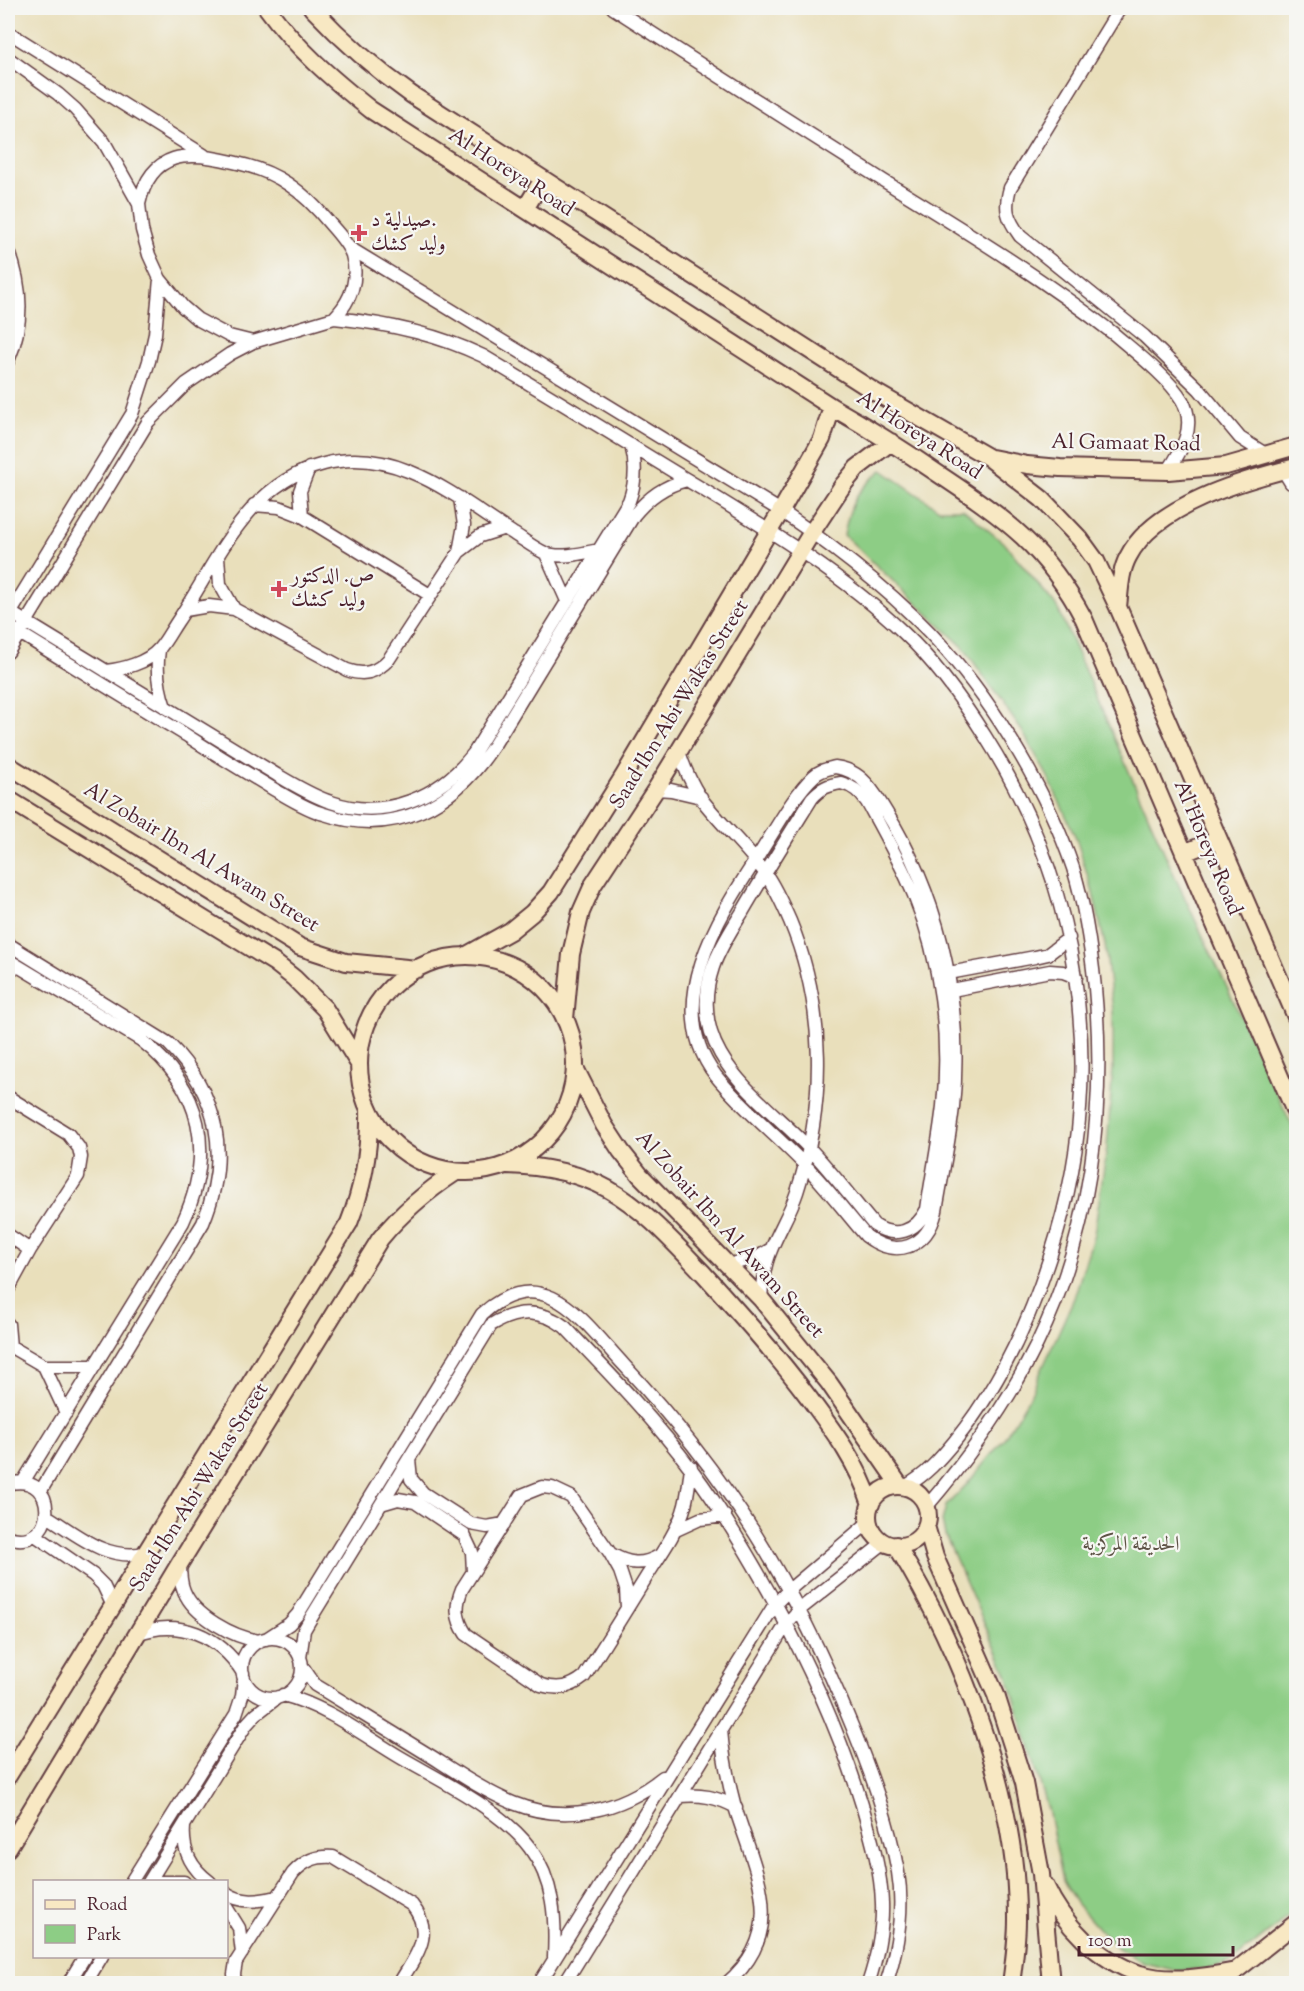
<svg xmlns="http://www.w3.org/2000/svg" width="1304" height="1991" font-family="'Sorts Mill Goudy',Amiri,serif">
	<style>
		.park { fill: #8dcd85; stroke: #6c7658; stroke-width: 1.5 }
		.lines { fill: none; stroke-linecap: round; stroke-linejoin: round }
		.street-casing { stroke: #623c41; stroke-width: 15 }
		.secondary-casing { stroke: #623c41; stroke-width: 20 }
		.street { stroke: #fff; stroke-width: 12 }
		.secondary { stroke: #f8e8c3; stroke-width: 16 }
		.poi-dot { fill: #d1495b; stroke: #f6f6f2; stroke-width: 2 }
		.labels { text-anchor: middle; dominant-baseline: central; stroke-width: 4.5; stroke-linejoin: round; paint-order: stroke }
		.street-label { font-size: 21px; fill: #4a1f2b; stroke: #f6f6f2 }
		.poi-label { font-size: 21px; fill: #4a1f2b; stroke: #f6f6f2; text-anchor: start }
		.park-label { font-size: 21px; fill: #5e5346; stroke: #f6f6f2 }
	</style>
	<rect width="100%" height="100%" fill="#f6f6f2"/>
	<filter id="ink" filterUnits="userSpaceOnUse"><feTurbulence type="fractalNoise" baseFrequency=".0167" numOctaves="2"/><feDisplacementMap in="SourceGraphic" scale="12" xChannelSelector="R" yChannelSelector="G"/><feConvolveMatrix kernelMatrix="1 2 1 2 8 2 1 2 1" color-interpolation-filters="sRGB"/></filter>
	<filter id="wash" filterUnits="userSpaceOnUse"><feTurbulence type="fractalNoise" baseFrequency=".008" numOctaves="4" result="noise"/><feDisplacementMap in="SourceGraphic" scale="24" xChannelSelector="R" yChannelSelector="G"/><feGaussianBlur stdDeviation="1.35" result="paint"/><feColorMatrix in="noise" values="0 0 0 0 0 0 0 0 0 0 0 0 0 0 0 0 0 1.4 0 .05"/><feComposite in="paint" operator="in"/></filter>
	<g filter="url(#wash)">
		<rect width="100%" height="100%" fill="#e9dfbb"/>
		<path class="park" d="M882,470L939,509H963L1006,545L1057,607L1176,879L1296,1134V1910L1233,1961L1204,1970H1174L1144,1963L1118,1948L1097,1927L1076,1903L1063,1881L1048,1809L1007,1674L945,1535L942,1521L946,1506L967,1484L1003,1440L1029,1398L1074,1298L1094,1234L1107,1147L1113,1068V1011L1105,945L1093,893L1076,838L1048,777L1022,731L963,647L844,535C850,502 856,492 882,470Z"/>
	</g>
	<g filter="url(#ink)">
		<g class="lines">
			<g class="street-casing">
				<path id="street" d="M613,8C703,66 793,124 884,181C962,229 1041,277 1114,334C1134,351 1169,378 1182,400C1197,426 1182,450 1168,471
					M1120,8L1010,188C1004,209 1007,218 1020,236L1144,336L1199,389L1240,438L1267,455
					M8,32L204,155
					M8,58L58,94L75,109L104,142L139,204L142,230L149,255L160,279L183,307L197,319L229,336L253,342L334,318C351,301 359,279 352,255C348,244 339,234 331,225C318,209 305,195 288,184C271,172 252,166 233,162C189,151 151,150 139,204
					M348,247L781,511C840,551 898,596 945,649C997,708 1048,794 1073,868C1085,907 1091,947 1095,988C1106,1109 1091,1233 1037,1344C1008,1403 970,1456 927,1506
					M8,249C22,285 24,324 8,361
					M334,318C386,323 435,333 483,356C552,397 620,439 689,481C764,527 840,572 904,633C936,663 961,698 985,736C1079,884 1107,1065 1057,1234C1035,1310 1004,1381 954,1442C939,1460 926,1475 906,1486
					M1283,470L1291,483L1296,484
					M254,505L279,507L302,516L430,595
					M302,516L300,491L309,468
					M459,552L464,525L460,498
					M546,554L567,601
					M218,557L220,584L234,609
					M185,610L209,606L234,609L347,670C364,676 376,673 389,659L459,552L480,536L505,528
					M8,611L277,775C295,785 312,796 331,802C385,821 440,797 474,753L629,501C636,482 637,465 631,445
					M8,617L132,414L149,361L155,334L160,279
					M8,626C67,662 126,699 186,735C215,754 245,772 275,790C291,799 306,809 324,814C395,838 455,805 494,745L634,515C649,497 664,486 687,480
					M159,650C156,670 158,688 165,707
					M8,652L148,422L186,384L230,354L253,342
					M106,671C123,669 147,663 159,649C166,641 171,631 177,622C218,561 246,484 324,464C397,445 457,498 514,534C524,540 534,548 545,553C560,559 584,553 599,550
					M679,752C684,767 691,783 700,797C720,824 746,846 765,873C775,887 783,905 790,921C826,1008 826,1104 797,1192C790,1213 779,1230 771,1250C764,1266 762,1282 761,1299
					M835,767C866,770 879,801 894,825C943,911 963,1009 953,1107C949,1142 942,1176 936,1211C927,1248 896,1259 866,1236C845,1212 826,1186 803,1163C775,1134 742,1108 716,1076C662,1006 717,919 757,858C772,835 794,794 814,776C820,770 827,769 835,767Z
					M841,783C853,786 860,792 867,802C884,833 901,863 914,895C941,961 950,1036 943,1106C939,1140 932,1175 927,1209C916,1232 895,1239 874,1225C852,1199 832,1172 809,1148C759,1096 684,1053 713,967C720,947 732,929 743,911C765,873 789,835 812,798C821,788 828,785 841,783Z
					M656,789L671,790L701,797
					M8,944L168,1043C219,1094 231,1156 203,1223L40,1492
					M8,960L141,1040C203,1089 215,1152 183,1222L23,1482
					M949,973L1035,957L1048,954L1069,938
					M952,990L1050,971L1063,972L1076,977
					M8,1097L68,1134L79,1148L81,1157L78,1176L30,1250L8,1290
					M8,1235L30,1250
					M728,1265L758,1257L771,1249
					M8,1324L10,1347
					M8,1345L44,1366H95
					M44,1366L66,1413
					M409,1459L411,1479L423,1493L471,1524L487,1527L504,1524
					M8,1484C61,1470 57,1553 8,1537
					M381,1504L398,1499L415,1502L464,1535L472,1552L473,1572
					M47,1516C79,1536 106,1561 145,1553
					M676,1530L700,1519L725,1516
					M35,1535L93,1575L103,1585L113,1606
					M611,1554C628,1564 642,1566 659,1556
					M180,1563C180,1573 180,1582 184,1591C194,1616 233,1637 259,1641
					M627,1608L626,1589L620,1571L610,1553L571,1497L552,1488L542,1487L522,1495L462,1589C455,1606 456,1619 466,1634L541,1685C558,1690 570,1688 584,1677C605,1644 626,1610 647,1576C660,1555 675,1535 683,1512C688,1498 689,1482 691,1467
					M136,1634C179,1618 219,1635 243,1673
					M242 1668a30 30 0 1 1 60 0a30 30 0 1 1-60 0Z
					M266,1639L289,1624L298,1614L482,1314C544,1259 583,1321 624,1365C727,1475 795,1585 852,1726C871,1773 889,1822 898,1872C904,1909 898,1948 886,1984
					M300,1658L304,1630L311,1618L491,1325C517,1309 541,1309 565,1327C609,1373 654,1419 692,1470C723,1511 749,1556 774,1601C810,1667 840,1733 862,1805C871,1837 881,1870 882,1903C883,1931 877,1957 868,1984
					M302,1666L315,1685L325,1691C361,1713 398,1736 434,1758C459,1774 486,1792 513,1803C565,1824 621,1811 663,1777
					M283,1695C326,1706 363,1735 400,1757C441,1781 502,1810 530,1848C554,1881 556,1918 554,1957
					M721,1730C723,1757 728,1781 735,1807C755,1872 790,1930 726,1984
					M680,1796C701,1794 717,1797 736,1807
					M184,1827C182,1851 191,1868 210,1882
					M131,1882L236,1714L242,1696L244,1678
					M149,1882L246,1725L256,1714L278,1697
					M159,1882H184
					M226,1893C242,1904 260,1901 277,1897
					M226,1907L239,1928L242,1953
					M68,1984L85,1956
					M85,1984L102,1956
					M235,1984L234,1974L236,1962L293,1873C305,1860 316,1856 333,1857L412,1905C436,1935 415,1956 399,1984
					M539,1984L775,1604L789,1590L869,1522
					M564,1984L787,1623L799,1610L885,1542"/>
			</g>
			<g class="secondary-casing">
				<path id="secondary" d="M267,8C296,48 332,79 371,110L832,407C869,428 905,451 940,475C1006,519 1046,547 1084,619L1296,1114
					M312,8C343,41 375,69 412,95L875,392L988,457L1042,499L1080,539L1096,561L1118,607L1296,1017
					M525,209L543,179
					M992,458L1027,465L1060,468L1168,471L1226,466L1296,446
					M1118,607C1120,590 1120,572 1128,557C1154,505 1244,480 1296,467
					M8,765L300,947L346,962L417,969
					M8,799L275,963L294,978L325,1009L359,1064
					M1184,853L1218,839
					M467,955L510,931L532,913L551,892L623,777L781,511L822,439L832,407
					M359 1064a108 108 0 1 1 216 0a108 108 0 1 1-216 0Z
					M565,1019L571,954L581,912L593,885L656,789L812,532L843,485L857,468L891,442
					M575,1068L604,1125L621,1151L640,1175L761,1299L829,1383L900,1486
					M507,1165C541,1166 577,1172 608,1189C644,1209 674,1243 703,1273C740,1314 776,1354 809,1398C835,1433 857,1462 871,1504
					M868 1516a30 30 0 1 1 60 0a30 30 0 1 1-60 0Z
					M926,1526L935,1557L996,1695L1024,1783L1041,1874L1051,1984
					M896,1545C961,1650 1018,1796 1017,1920C1017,1941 1014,1962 1011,1984
					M8,1776L349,1223C364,1185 370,1150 369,1110
					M8,1848L180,1563L380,1239C402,1212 427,1191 456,1172
					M1045,1885C1063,1925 1098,1960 1140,1974C1171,1983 1205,1977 1236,1971
					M1229,1976L1296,1923"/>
			</g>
			<use href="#street" class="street"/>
			<use href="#secondary" class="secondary"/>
		</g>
	</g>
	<g class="poi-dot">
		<path d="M356 224h6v6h6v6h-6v6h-6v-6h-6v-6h6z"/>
		<path d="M276 580h6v6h6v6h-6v6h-6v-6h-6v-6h6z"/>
	</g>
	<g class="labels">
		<g class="street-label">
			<text transform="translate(511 173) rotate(33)">Al Horeya Road</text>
			<text transform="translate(919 436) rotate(33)">Al Horeya Road</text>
			<text transform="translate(1126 444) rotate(1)">Al Gamaat Road</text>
			<text transform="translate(680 705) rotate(-58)">Saad Ibn Abi Wakas Street</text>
			<text transform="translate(1207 848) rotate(67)">Al Horeya Road</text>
			<text transform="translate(201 858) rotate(31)">Al Zobair Ibn Al Awam Street</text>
			<text transform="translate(729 1235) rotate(48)">Al Zobair Ibn Al Awam Street</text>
			<text transform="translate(200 1488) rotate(-58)">Saad Ibn Abi Wakas Street</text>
		</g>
		<g class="poi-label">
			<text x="371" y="221">صيدلية د.<tspan x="371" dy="24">وليد كشك</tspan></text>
			<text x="291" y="577">ص. الدكتور<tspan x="291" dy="24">وليد كشك</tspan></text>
		</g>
		<g class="park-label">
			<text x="1131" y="1545">الحديقة المركزية</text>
		</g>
	</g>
	<rect width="1304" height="1991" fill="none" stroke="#f6f6f2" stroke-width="30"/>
	<rect x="33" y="1880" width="195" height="78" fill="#f6f6f2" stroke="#b1a0a2" stroke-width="1.5"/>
	<rect x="45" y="1900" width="30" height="9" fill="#f8e8c3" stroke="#b1a0a2" stroke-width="1.5"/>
	<text x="87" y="1910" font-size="18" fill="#4a1f2b">Road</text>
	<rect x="45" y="1925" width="30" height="18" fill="#8dcd85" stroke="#b1a0a2" stroke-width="1.5"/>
	<text x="87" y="1940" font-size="18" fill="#4a1f2b">Park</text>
	<path d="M1079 1946v9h154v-9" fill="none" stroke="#4a1f2b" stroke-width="3"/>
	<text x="1088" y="1946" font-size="18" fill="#4a1f2b" stroke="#f6f6f2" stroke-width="4.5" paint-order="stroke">100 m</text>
</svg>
